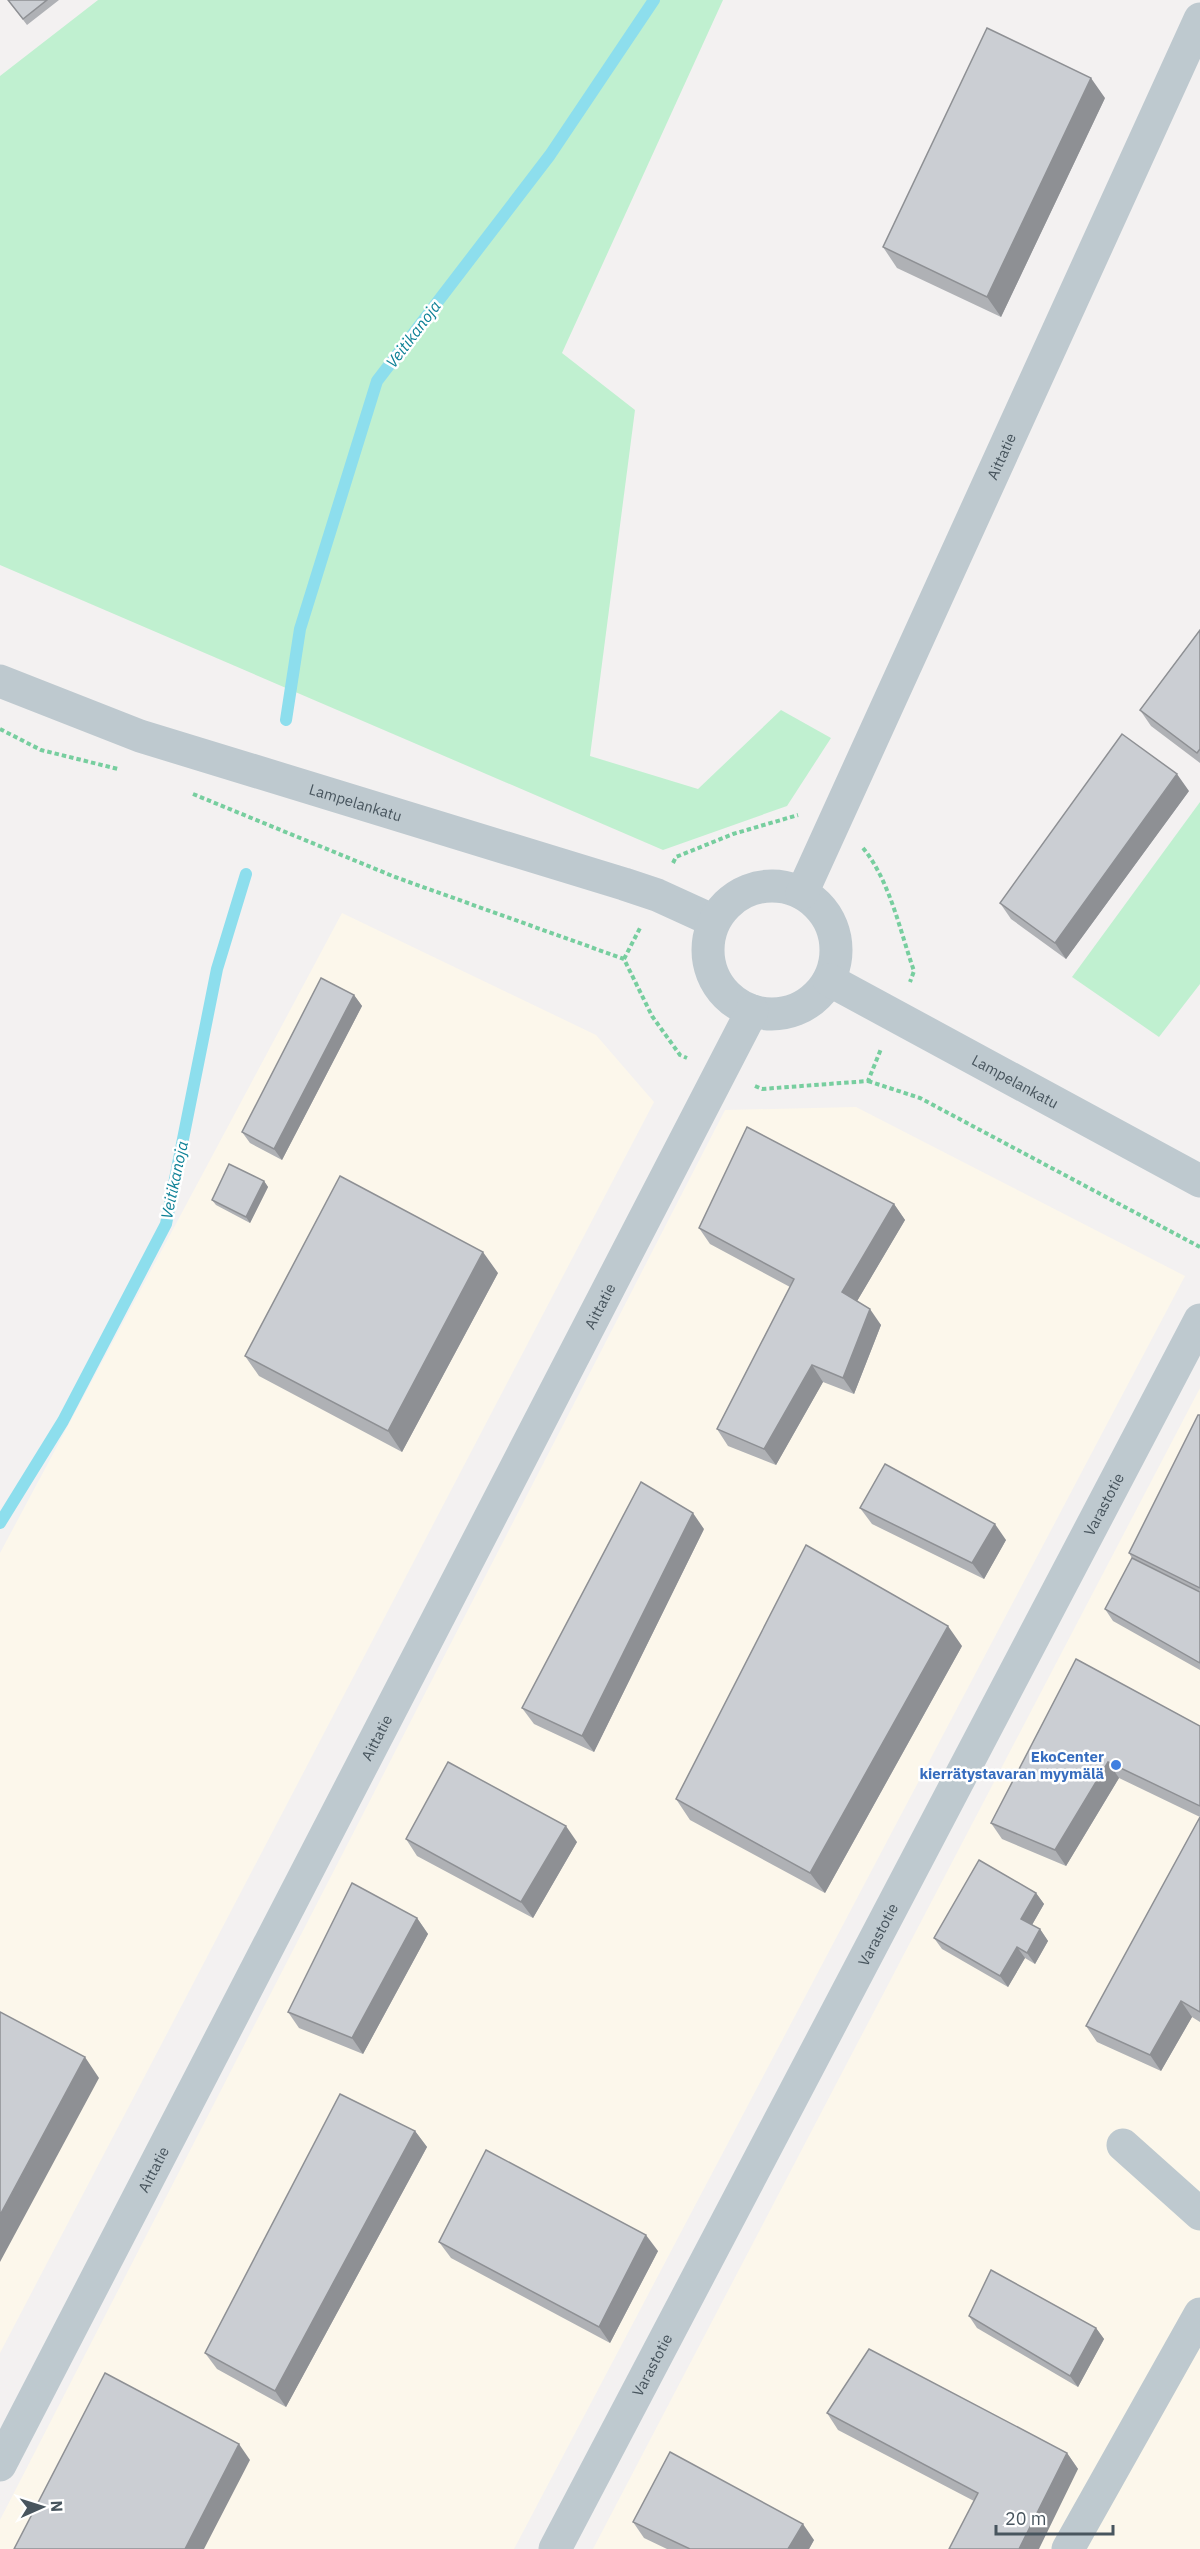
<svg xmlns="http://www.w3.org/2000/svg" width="1200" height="2549" font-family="'IBM Plex Sans',sans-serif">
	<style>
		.commercial { fill: #fcf7eb }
		.green { fill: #c0f0d0 }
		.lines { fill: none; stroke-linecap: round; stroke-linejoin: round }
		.stream { stroke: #8ddeed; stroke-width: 12 }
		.path { stroke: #77ce9f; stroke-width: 4; stroke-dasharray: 4.5 3; stroke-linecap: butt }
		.minor { stroke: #bec9cf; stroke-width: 33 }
		.wall { fill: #afb1b5 }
		.shaded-wall { fill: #8e9094 }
		.building { fill: #cbced3; stroke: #8e9094; stroke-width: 1.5 }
		.shop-dot { fill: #3f7fe0; stroke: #fff; stroke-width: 2 }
		.labels { text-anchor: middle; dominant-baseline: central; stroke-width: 5; stroke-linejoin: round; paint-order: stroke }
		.street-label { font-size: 15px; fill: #48555e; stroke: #fff }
		.shop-label { font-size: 15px; font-weight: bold; fill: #366cbe; stroke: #fff; text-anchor: end }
		.water-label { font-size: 16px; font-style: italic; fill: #0d8196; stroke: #fff }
	</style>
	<rect width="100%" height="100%" fill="#f3f1f1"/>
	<path class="commercial" d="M342,913L596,1035L654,1102L0,2353V1553Z
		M856,1107L1185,1276L514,2549H0V2520L725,1110Z
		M1200,1388V2549H593Z"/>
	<path class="green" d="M98,0H723L562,353L635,410L590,756L698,789L781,710L831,738L787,806L663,850L0,565V76Z
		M1200,802V984L1159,1037L1072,977Z"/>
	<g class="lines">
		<path class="stream" d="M286,720L300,629L377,381L550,155L654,0
			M0,1523L63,1421L166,1224L217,969L246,874"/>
		<path class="path" d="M0,729L41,750L118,769
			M193,794L395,877L624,959L652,1016L680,1055L687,1058
			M863,848C890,881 900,931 914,971L910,982
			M673,863L676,857L733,834L798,815
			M624,959L640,928
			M868,1081L920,1098L1200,1247
			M755,1086L762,1089L868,1081L881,1049"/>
		<g class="minor">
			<path id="s1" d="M0,681L140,736L624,884L657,895L714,921"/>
			<circle cx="772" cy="950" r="64"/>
			<path id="s2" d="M802,893L1200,19"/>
			<path id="s3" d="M829,980L1200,1181"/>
			<path d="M1123,2145L1200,2214"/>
			<path id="s4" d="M0,2465L752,1011"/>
			<path id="s5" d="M555,2549L1200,1320"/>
			<path d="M1068,2549L1200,2314"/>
		</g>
	</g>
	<path class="wall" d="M8,0H59L27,25Z
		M1105,98L1001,317L897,268L883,247Z
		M1200,630V763L1151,726L1140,710Z
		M1189,791L1066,959L1011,919L1000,903Z
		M354,995L362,1006L282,1160L250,1143L242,1132Z
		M264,1181L268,1187L250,1223L216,1205L212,1200Z
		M894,1204L905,1220L857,1301L881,1325L854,1394L823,1382L776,1465L728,1446L717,1429L790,1287L710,1244L699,1228Z
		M498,1273L402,1452L259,1376L245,1356Z
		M1200,1415V1670L1113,1621L1105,1609L1132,1558L1129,1553Z
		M860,1508L1006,1540L984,1579L872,1524Z
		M704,1529L594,1752L534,1724L522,1708Z
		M962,1646L825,1893L690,1820L676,1799Z
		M1076,1659L1200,1726V1817L1119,1778L1066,1866L1002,1839L991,1823Z
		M1200,1817V2022L1192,2017L1161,2071L1097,2042L1086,2026Z
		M406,1839L577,1842L533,1918L417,1856Z
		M1036,1893L1044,1904L1032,1925L1040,1929L1048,1941L1035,1964L1025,1958L1008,1987L942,1949L934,1938Z
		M417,1918L428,1934L363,2054L299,2028L288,2012Z
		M415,2131L427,2147L286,2407L217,2369L205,2353Z
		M439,2242L658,2251L610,2343L451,2258Z
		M969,2316L1096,2328L1104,2339L1078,2387L977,2328Z
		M827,2413L1067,2453L1078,2469L974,2501L838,2430Z
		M633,2522L814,2540L809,2549H667L644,2538Z"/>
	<path class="shaded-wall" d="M1091,78L1105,98L1001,317L987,297Z
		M1177,774L1189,791L1066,959L1055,943Z
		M354,995L362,1006L282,1160L274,1149Z
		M264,1181L268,1187L250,1223L246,1217Z
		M894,1204L905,1220L853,1308L842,1292Z
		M483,1252L498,1273L402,1452L388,1431Z
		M870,1309L881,1325L854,1394L843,1378Z
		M812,1365L823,1382L776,1465L764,1449Z
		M693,1513L704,1529L594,1752L582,1736Z
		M995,1524L1006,1540L984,1579L972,1563Z
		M948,1626L962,1646L825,1893L810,1873Z
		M1108,1762L1119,1778L1066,1866L1055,1850Z
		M566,1826L577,1842L533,1918L521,1902Z
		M1036,1893L1044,1904L1029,1930L1021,1919Z
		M417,1918L428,1934L363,2054L352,2038Z
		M1040,1929L1048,1941L1035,1964L1027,1953Z
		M1017,1947L1025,1958L1008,1987L1000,1976Z
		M1181,2001L1192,2017L1161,2071L1150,2055Z
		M85,2057L99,2078L0,2262V2215Z
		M415,2131L427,2147L286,2407L275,2391Z
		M646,2235L658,2251L610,2343L599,2327Z
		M1096,2328L1104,2339L1078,2387L1070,2376Z
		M239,2444L250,2460L204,2549H185Z
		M1067,2453L1078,2469L1039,2549H1019Z
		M803,2524L814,2540L809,2549H788Z"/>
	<path class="building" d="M8,0H47L23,19Z
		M987,28L1091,78L987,297L883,247Z
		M1200,630V749L1197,753L1140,710Z
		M1122,734L1177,774L1055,943L1000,903Z
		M321,978L354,995L274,1149L242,1132Z
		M747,1127L894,1204L842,1292L870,1309L843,1378L812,1365L764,1449L717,1429L794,1279L699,1228Z
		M229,1164L264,1181L246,1217L212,1200Z
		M340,1176L483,1252L388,1431L245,1356Z
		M1198,1415H1200V1588L1129,1553Z
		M885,1464L995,1524L972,1563L860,1508Z
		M641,1482L693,1513L582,1736L522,1708Z
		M806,1545L948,1626L810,1873L676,1799Z
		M1132,1558L1200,1592V1663L1105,1609Z
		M1076,1659L1200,1726V1806L1108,1762L1055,1850L991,1823Z
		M448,1762L566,1826L521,1902L406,1839Z
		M1200,1817V2012L1181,2001L1150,2055L1086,2026Z
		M979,1860L1036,1893L1021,1919L1040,1929L1027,1953L1017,1947L1000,1976L934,1938Z
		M352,1883L417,1918L352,2038L288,2012Z
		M0,2012L85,2057L0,2215Z
		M340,2094L415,2131L275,2391L205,2353Z
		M486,2150L646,2235L599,2327L439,2242Z
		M991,2270L1096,2328L1070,2376L969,2316Z
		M869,2349L1067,2453L1019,2549H949L978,2493L827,2413Z
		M105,2373L239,2444L185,2549H14Z
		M670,2452L803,2524L788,2549H690L633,2522Z"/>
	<circle class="shop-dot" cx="1116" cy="1765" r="6"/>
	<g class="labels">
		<g class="street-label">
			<text stroke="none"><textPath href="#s2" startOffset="480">Aittatie</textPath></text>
			<text stroke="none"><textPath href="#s1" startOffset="376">Lampelankatu</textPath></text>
			<text stroke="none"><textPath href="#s3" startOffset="212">Lampelankatu</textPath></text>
			<text stroke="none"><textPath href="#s4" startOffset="1305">Aittatie</textPath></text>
			<text stroke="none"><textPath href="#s5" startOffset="1180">Varastotie</textPath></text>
			<text stroke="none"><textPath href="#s4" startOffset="819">Aittatie</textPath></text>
			<text stroke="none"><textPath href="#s5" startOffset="694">Varastotie</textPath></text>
			<text stroke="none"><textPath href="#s4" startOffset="333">Aittatie</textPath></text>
			<text stroke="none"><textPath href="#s5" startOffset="208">Varastotie</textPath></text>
		</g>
		<g class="shop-label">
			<text x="1104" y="1756">EkoCenter<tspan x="1104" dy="17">kierrätystavaran myymälä</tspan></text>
		</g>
		<g class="water-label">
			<text transform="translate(413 334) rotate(-53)">Veitikanoja</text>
			<text transform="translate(174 1180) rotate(-78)">Veitikanoja</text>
		</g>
	</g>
	<g transform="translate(42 2507) rotate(87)" stroke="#ffffff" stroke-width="4.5" paint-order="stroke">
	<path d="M0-4.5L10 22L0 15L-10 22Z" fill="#48555e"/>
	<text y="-9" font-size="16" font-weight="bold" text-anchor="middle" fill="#48555e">N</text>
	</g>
	<path d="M996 2525v9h117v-9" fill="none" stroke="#48555e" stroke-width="3"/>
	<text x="1005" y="2525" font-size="18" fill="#48555e" stroke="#ffffff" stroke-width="4.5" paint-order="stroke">20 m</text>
</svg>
